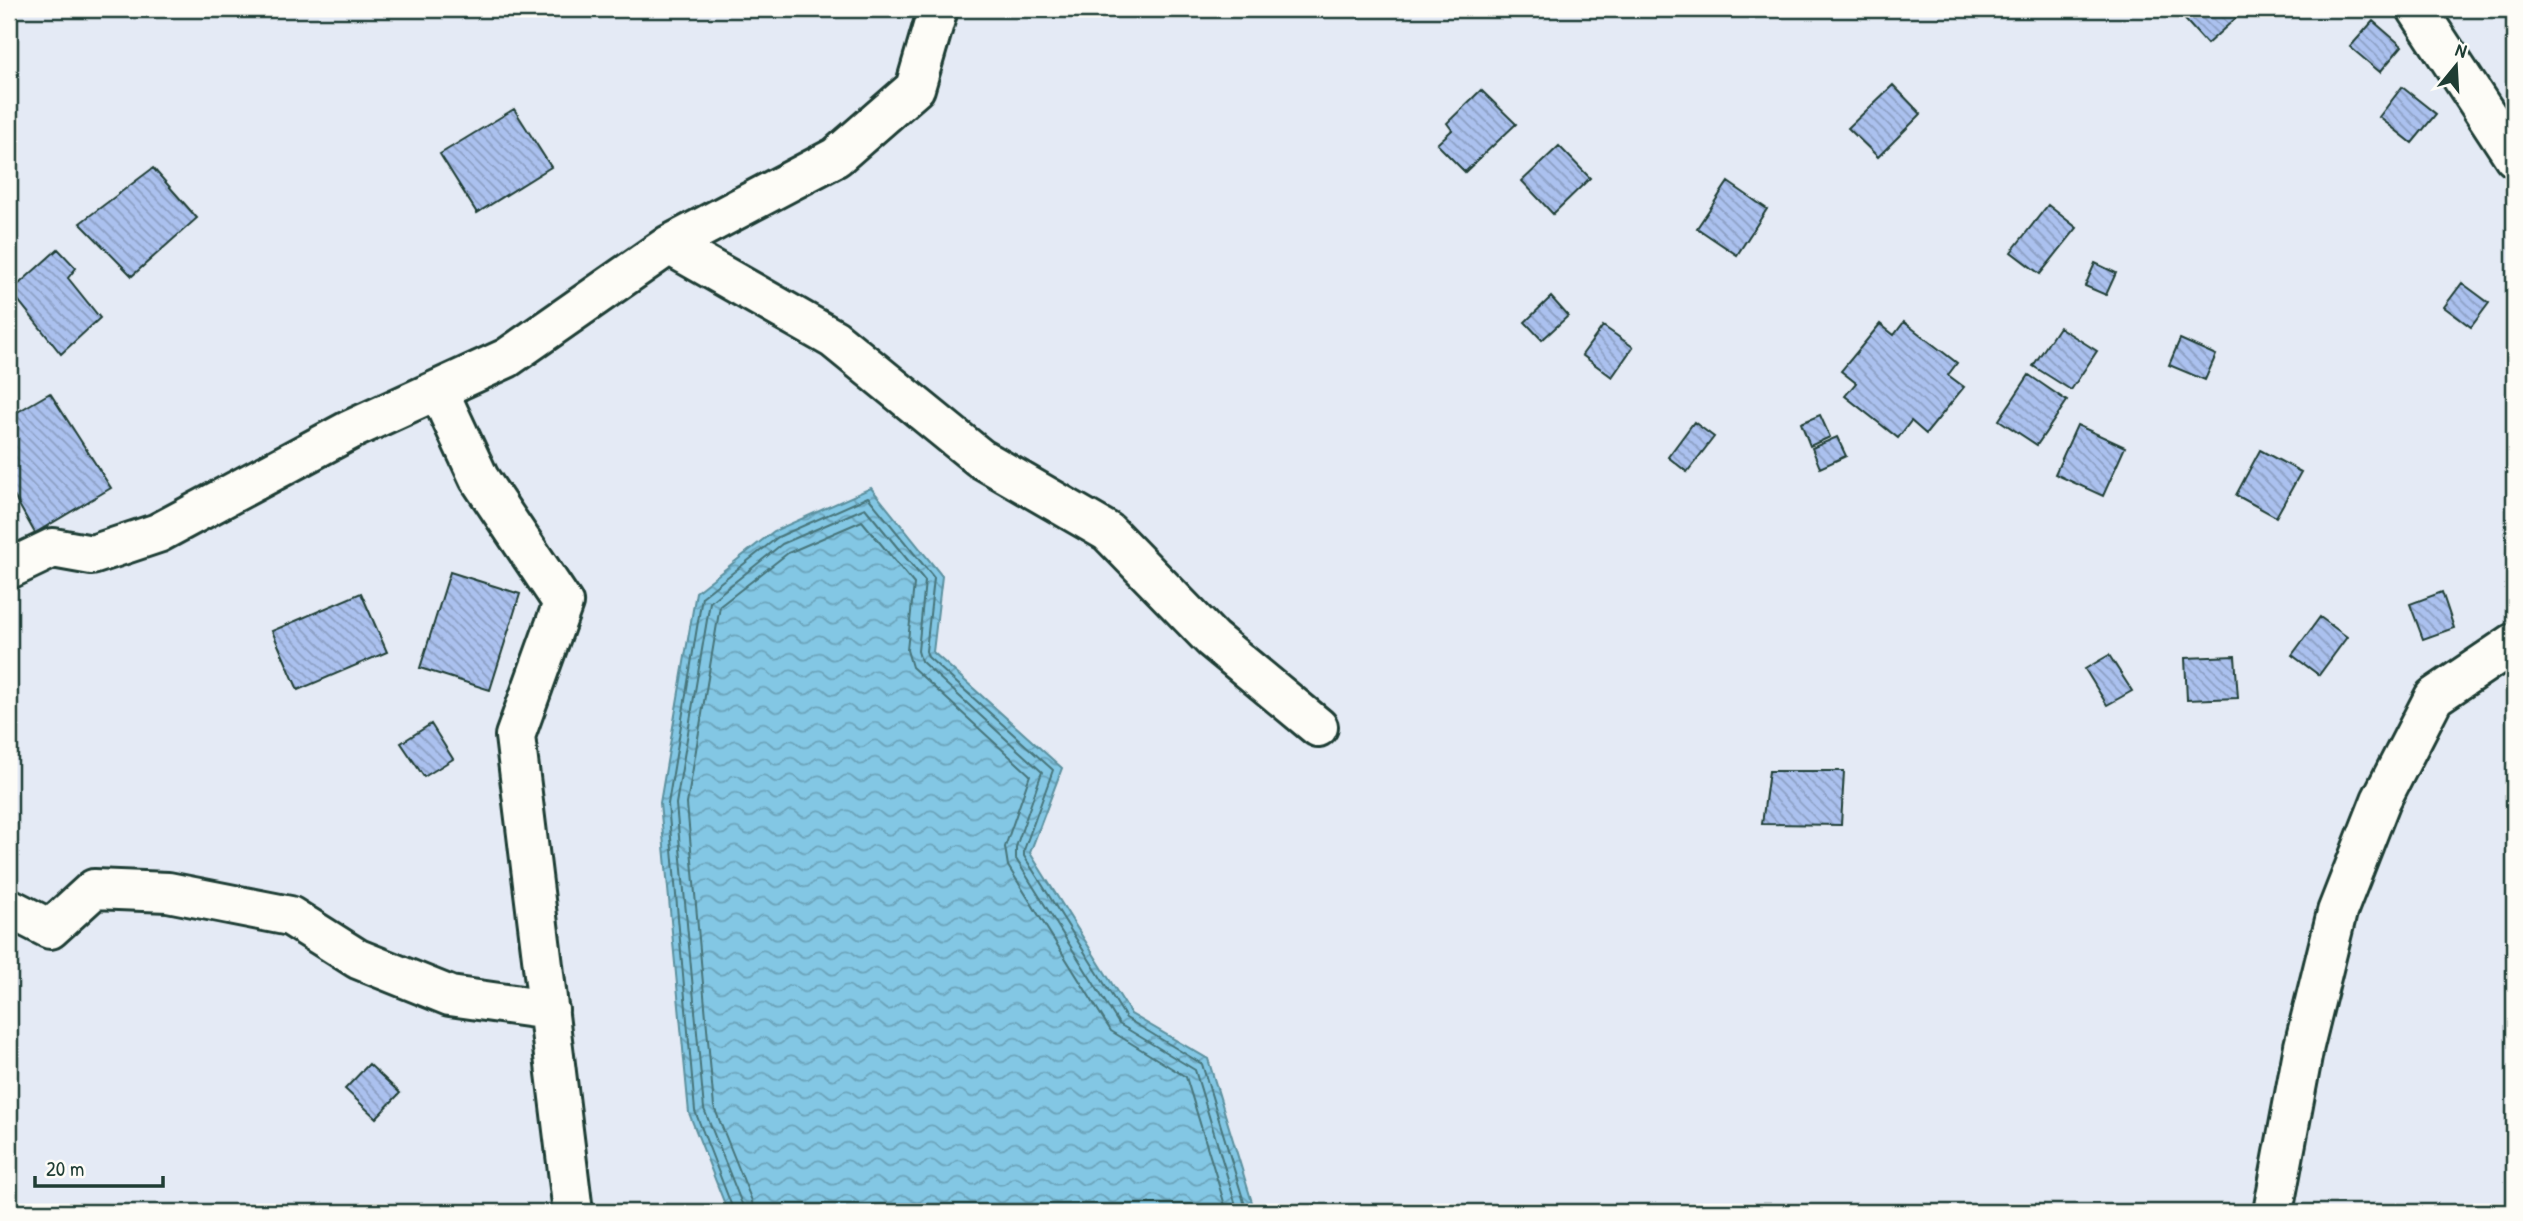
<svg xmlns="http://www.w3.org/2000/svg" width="2523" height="1221" font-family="'Patrick Hand',sans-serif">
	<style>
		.water { fill: url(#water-waves); stroke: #5b909e; stroke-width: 2 }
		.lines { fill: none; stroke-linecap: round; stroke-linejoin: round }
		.shore { stroke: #47747a; stroke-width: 2 }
		.building { fill: url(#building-back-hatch); stroke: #1f3d34; stroke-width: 2 }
		.minor-casing { stroke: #1f3d34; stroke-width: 44 }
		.minor { stroke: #fdfcf7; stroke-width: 38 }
	</style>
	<defs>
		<pattern id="water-waves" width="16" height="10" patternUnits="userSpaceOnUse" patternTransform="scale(1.75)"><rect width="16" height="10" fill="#83c7e4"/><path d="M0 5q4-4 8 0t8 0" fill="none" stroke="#6ba3ba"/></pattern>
		<pattern id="building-back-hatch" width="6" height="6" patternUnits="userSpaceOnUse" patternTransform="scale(1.75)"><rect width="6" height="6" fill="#abc1ef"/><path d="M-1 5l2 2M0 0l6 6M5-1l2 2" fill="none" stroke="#8b9ec2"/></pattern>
	</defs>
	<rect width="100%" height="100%" fill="#e4eaf5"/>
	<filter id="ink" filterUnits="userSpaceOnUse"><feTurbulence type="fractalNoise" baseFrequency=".0143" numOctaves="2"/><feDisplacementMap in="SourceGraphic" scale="14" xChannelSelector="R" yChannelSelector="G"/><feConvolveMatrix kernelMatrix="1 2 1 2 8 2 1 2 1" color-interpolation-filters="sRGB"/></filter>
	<g filter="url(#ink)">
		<path class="water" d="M871,488L942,576L933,652L1062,768L1030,853L1131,1014L1208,1059L1255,1212H728L689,1113L660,803L696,592L774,531Z"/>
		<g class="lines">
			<path class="shore" d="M734,1212L695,1111L668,804L702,597L778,537L868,497L934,578L926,651L928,657L1053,770L1024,850V856L1126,1018L1202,1064L1247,1212
				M743,1212L742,1204L704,1109L676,804L710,602L782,544L865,508L925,581L918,651L921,661L1042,772L1016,847V859L1119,1024L1195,1070L1238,1212
				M753,1212L752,1201L714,1107L687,804L720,606L788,553L862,521L914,584L907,650L912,667L1030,775L1005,847L1008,866L1111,1031L1186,1077L1227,1212"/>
		</g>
		<path class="building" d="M2186,9H2227L2236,18L2207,44L2180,14Z
			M2373,21L2402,46L2380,72L2350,47Z
			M1893,85L1921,114L1878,157L1848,128Z
			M2402,87L2436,114L2412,143L2379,117Z
			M1481,90L1516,124L1465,172L1437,144L1452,130L1447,123Z
			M514,109L551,167L477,213L440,154Z
			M1559,146L1590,178L1553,214L1522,181Z
			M153,168L197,218L132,276L80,223Z
			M1728,182L1767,209L1737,255L1697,228Z
			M2048,205L2077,228L2040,274L2011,252Z
			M58,249L76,268L68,278L100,318L61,354L11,291Z
			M2095,263L2116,273L2106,295L2085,286Z
			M2462,283L2489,303L2471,327L2444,307Z
			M1551,297L1568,316L1542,340L1525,322Z
			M1904,322L1957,363L1948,375L1964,387L1926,434L1911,421L1898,438L1845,396L1856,383L1841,371L1880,324L1894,335Z
			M1603,326L1633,347L1612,377L1582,355Z
			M2059,327L2097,351L2071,390L2033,366Z
			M2180,339L2216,355L2205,380L2169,365Z
			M2029,375L2067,401L2037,445L1999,420Z
			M50,393L111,488L35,533L9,487V417Z
			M1820,415L1830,437L1810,446L1801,423Z
			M1694,422L1714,437L1687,472L1668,457Z
			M2077,425L2125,447L2103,496L2055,474Z
			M1837,437L1846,456L1820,468L1812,448Z
			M2260,450L2301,472L2276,517L2236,495Z
			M9,506L17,518L9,523Z
			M450,572L520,594L490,690L420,668Z
			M2442,592L2454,628L2423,639L2410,604Z
			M361,593L387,652L298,690L272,631Z
			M2320,617L2347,637L2319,675L2292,655Z
			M2109,655L2132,691L2107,705L2085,669Z
			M2235,656L2238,698L2187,700L2185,658Z
			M431,724L453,759L424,777L401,743Z
			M1769,771H1844L1841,825L1762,824Z
			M369,1064L400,1093L376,1118L345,1089Z"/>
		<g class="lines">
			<g class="minor-casing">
				<path id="minor" d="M2417,9L2514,157
					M669,245L834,339L980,458L1108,532L1212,639L1318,727
					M438,390L479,478L563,603L515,736L573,1212
					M9,569L53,548L92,555L158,533L350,430L507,358L669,245L836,157L915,88L938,9
					M9,908L50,929L94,889L168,892L290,916L358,959L450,996L549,1010
					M2273,1212L2304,1046L2337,912L2381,800L2434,697L2514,643"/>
			</g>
			<use href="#minor" class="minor"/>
		</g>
	</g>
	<rect width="2523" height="1221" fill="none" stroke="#fdfcf7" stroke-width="35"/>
	<rect x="18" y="18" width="2488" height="1186" fill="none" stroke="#1f3d34" stroke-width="2.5" filter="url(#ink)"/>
	<g transform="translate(2456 66) rotate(18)" stroke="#fdfcf7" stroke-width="5" paint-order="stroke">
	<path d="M0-5L12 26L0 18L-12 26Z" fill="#1f3d34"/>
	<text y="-10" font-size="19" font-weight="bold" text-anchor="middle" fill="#1f3d34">N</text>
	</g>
	<path d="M35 1176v10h128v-10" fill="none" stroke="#1f3d34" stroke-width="3.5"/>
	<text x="46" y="1176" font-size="21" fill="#1f3d34" stroke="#fdfcf7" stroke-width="5" paint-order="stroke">20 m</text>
</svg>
